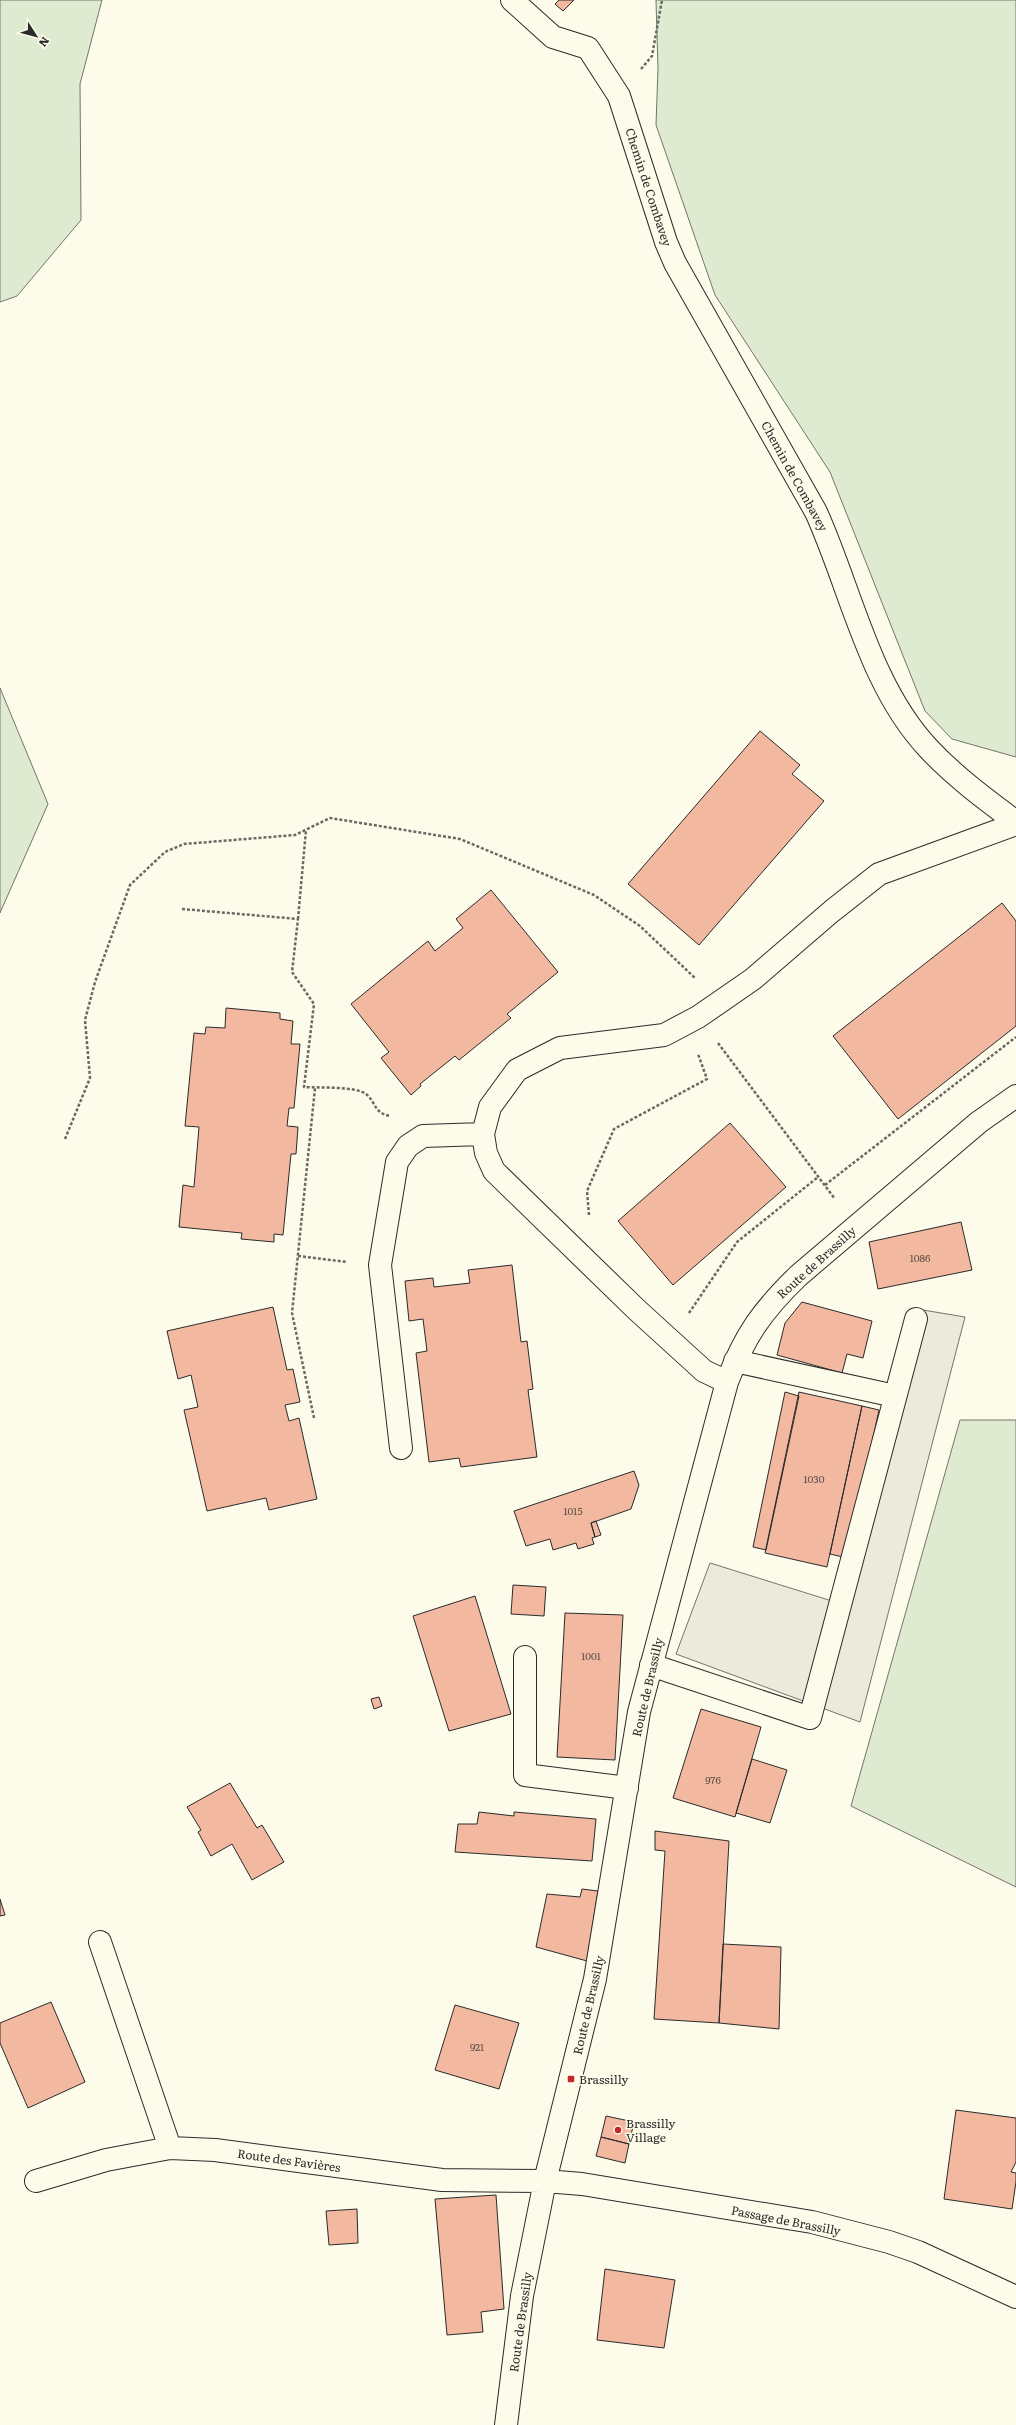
<svg xmlns="http://www.w3.org/2000/svg" width="1016" height="2425" font-family="Literata,serif">
	<style>
		.green { fill: #deebd1; stroke: #74746e }
		.parking { fill: #eceadb; stroke: #74746e }
		.building { fill: #f2b8a0; stroke: #2b2b2b }
		.lines { fill: none; stroke-linecap: round; stroke-linejoin: round }
		.minor-casing { stroke: #2b2b2b; stroke-width: 24 }
		.path { stroke: #6a6964; stroke-width: 2.5; stroke-dasharray: 3 2; stroke-linecap: butt }
		.minor { stroke: #fdfbea; stroke-width: 22 }
		.poi-dot { fill: #c62828; stroke: #fdfbea; stroke-width: 1.5 }
		.labels { text-anchor: middle; dominant-baseline: central; stroke-width: 3; stroke-linejoin: round; paint-order: stroke }
		.number-label { font-size: 10px; fill: #5d4e48 }
		.street-label { font-size: 12px; fill: #2b2b2b; stroke: #fdfbea }
		.poi-label { font-size: 12px; fill: #2b2b2b; stroke: #fdfbea; text-anchor: start }
	</style>
	<rect width="100%" height="100%" fill="#fdfbea"/>
	<path class="green" d="M0,0H102L80,84L81,220L17,296L0,302Z
		M656,0H1016V757L952,739L925,711L830,472L715,295L656,125L658,69Z
		M0,688L48,804L0,913Z
		M960,1420H1016V1887L851,1806Z"/>
	<path class="parking" d="M923,1310L965,1317L860,1722L676,1654L710,1563L848,1606Z"/>
	<path class="building" d="M559,0H574L563,11L555,4Z
		M760,731L800,765L792,774L824,801L699,945L628,884Z
		M491,890L558,972L507,1014L511,1018L459,1060L455,1056L420,1084L421,1086L411,1095L381,1058L389,1052L351,1004L428,941L435,951L463,928L456,919Z
		M1002,903L1016,921V1026L898,1119L833,1036Z
		M226,1008L280,1013V1019L293,1021L291,1044H300L294,1108H289L287,1126L298,1127L296,1154H291L283,1235L274,1234V1242L241,1239L242,1233L179,1227L183,1185L194,1187L199,1127L185,1126L194,1033L205,1034L206,1027L225,1028Z
		M730,1123L786,1187L673,1285L618,1221Z
		M961,1222L972,1270L878,1289L869,1242Z
		M512,1265L521,1342L527,1341L533,1389L528,1390L537,1457L461,1467L459,1458L429,1462L416,1353L427,1351L423,1319L409,1321L405,1281L433,1278L434,1287L470,1283L468,1270Z
		M802,1302L872,1321L863,1358L847,1354L842,1373L777,1355L785,1323Z
		M273,1307L287,1370L293,1369L300,1402L285,1405L289,1421L299,1418L317,1499L269,1510L266,1498L207,1511L184,1410L198,1407L191,1375L178,1379L167,1331Z
		M785,1392L799,1396L766,1550L753,1547Z
		M799,1392L862,1406L827,1567L765,1553Z
		M862,1406L879,1410L847,1558L830,1554Z
		M634,1471L639,1485L631,1509L591,1523L595,1537L592,1538L594,1544L578,1549L576,1543L553,1550L550,1539L526,1546L514,1511Z
		M596,1521L601,1535L595,1537L591,1523Z
		M513,1585L546,1587L544,1616L511,1614Z
		M475,1596L511,1714L449,1731L413,1616Z
		M565,1613L623,1615L615,1760L557,1757Z
		M379,1697L382,1706L374,1709L371,1699Z
		M701,1709L761,1727L735,1817L673,1798Z
		M752,1759L787,1770L770,1823L736,1813Z
		M230,1783L257,1828L262,1825L284,1862L252,1880L232,1844L211,1856L198,1832L201,1830L187,1807Z
		M479,1812L514,1816V1812L596,1819L592,1861L455,1852L458,1824H477Z
		M655,1831L729,1841L719,2023L654,2019L665,1851L655,1850Z
		M582,1889L598,1891L587,1961L536,1947L547,1894L580,1897Z
		M0,1899L5,1915L0,1916Z
		M723,1944L781,1947L779,2029L719,2023Z
		M51,2002L85,2082L28,2108L0,2043V2023Z
		M455,2005L519,2023L499,2089L435,2070Z
		M956,2110L1016,2118V2162L1011,2172L1016,2173V2182L1012,2209L944,2199Z
		M606,2116L634,2122L629,2144L601,2137Z
		M601,2137L629,2144L625,2163L596,2156Z
		M496,2195L504,2309L481,2312L483,2332L447,2335L435,2199Z
		M357,2209L358,2243L329,2245L326,2211Z
		M605,2269L675,2280L664,2348L597,2340Z"/>
	<g class="lines">
		<g class="minor-casing">
			<path id="minor" d="M512,0L553,37L588,48L619,96L666,242L675,263L816,512C851,589 869,685 928,748C954,776 985,799 1016,822
				M735,1361L895,1396
				M727,1382L704,1371L637,1310L494,1171L486,1153L483,1134L490,1107L517,1070L560,1048L664,1035L698,1017L753,979L832,911L879,874L1016,824
				M401,1448L380,1265L397,1162L408,1146L423,1136L483,1134
				M525,1657V1775L627,1788
				M651,1665L810,1718L916,1319
				M100,1942L170,2148
				M36,2181L106,2160L170,2148L215,2150L442,2180L545,2181L582,2184L812,2222L889,2242L918,2252L1016,2297
				M506,2425L522,2296L545,2181L595,1979L639,1712L727,1382C745,1335 762,1311 798,1276L979,1122L1016,1096"/>
		</g>
		<path class="path" d="M641,69L652,56L662,0
			M182,909L298,919L292,972L314,1004L304,1087C319,1088 355,1086 366,1094C376,1102 374,1114 391,1116
			M298,919L306,830
			M718,1043L835,1199
			M65,1139L90,1078L85,1020L95,982L130,885L165,852L184,844L295,835L330,818L460,839L594,895L640,926L695,978
			M825,1185L1016,1037
			M589,1215L587,1191L614,1129L707,1079L698,1054
			M298,1256L347,1262
			M689,1313L737,1242L818,1177
			M314,1418L292,1313L315,1088"/>
		<use href="#minor" class="minor"/>
	</g>
	<g class="poi-dot">
		<rect x="567" y="2075" width="8" height="8" rx="2"/>
		<circle cx="618" cy="2130" r="4"/>
	</g>
	<g class="labels">
		<g class="number-label">
			<text x="920" y="1257">1086</text>
			<text x="814" y="1478">1030</text>
			<text x="573" y="1510">1015</text>
			<text x="591" y="1655">1001</text>
			<text x="713" y="1779">976</text>
			<text x="477" y="2046">921</text>
		</g>
		<g class="street-label">
			<text transform="translate(649 187) rotate(72)">Chemin de Combavey</text>
			<text transform="translate(795 476) rotate(61)">Chemin de Combavey</text>
			<text transform="translate(816 1262) rotate(-42)">Route de Brassilly</text>
			<text transform="translate(647 1687) rotate(-77)">Route de Brassilly</text>
			<text transform="translate(588 2005) rotate(-77)">Route de Brassilly</text>
			<text transform="translate(289 2160) rotate(8)">Route des Favières</text>
			<text transform="translate(786 2220) rotate(11)">Passage de Brassilly</text>
			<text transform="translate(520 2322) rotate(-82)">Route de Brassilly</text>
		</g>
		<g class="poi-label">
			<text x="579" y="2079">Brassilly</text>
			<text x="626" y="2123">Brassilly<tspan x="626" dy="14">Village</tspan></text>
		</g>
	</g>
	<g transform="translate(36 36) rotate(126)" stroke="#fdfbea" stroke-width="3" paint-order="stroke">
	<path d="M0-3L7 15L0 10L-7 15Z" fill="#2b2b2b"/>
	<text y="-6" font-size="11" font-weight="bold" text-anchor="middle" fill="#2b2b2b">N</text>
	</g>
</svg>
